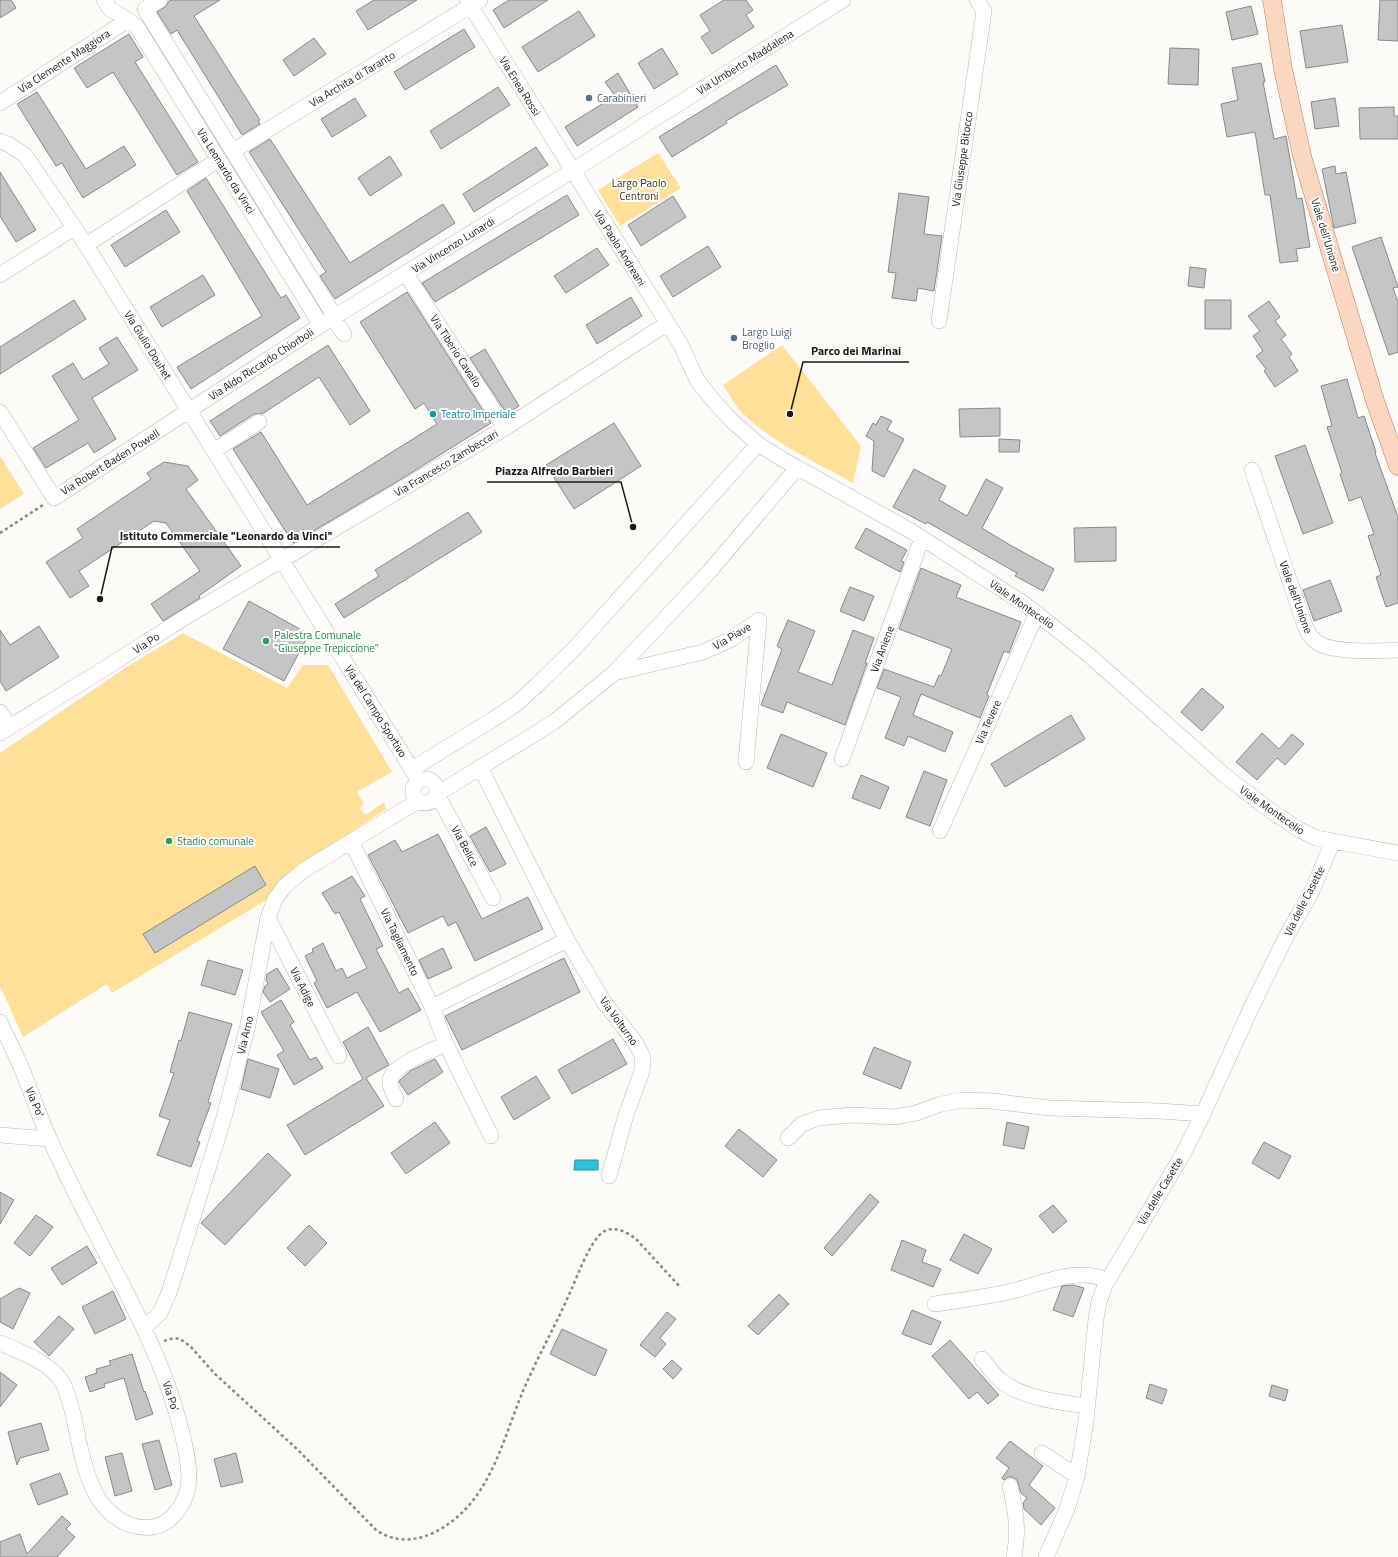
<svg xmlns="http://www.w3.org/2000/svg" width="1398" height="1557" font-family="'Titillium Web',sans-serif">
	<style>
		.green { fill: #fee099 }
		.water { fill: #2ec2db; stroke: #2890a1 }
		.building { fill: #c5c4c7; stroke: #89888b }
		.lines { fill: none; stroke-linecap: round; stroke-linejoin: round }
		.minor-casing { stroke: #b9b8b5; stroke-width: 16 }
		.major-casing { stroke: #ab826a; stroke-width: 19 }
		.path { stroke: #888785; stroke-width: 2.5; stroke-dasharray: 3 3; stroke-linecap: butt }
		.minor { stroke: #fff; stroke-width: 15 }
		.major { stroke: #fbd6c0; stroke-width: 18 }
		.service-dot { fill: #5c6f8a; stroke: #fff; stroke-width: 1.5 }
		.culture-dot { fill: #0f9aa8; stroke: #fff; stroke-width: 1.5 }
		.leisure-dot { fill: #2e9e5b; stroke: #fff; stroke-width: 1.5 }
		.labels { text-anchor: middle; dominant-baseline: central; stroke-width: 4; stroke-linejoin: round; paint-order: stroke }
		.street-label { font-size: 11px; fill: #1b1a19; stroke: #fff }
		.service-label { font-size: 11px; fill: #4e5e75; stroke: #fff; text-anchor: start }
		.park-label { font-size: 11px; fill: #3f3005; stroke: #fff }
		.culture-label { font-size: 11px; fill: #0d838f; stroke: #fff; text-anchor: start }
		.leisure-label { font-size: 11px; fill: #27864d; stroke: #fff; text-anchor: start }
		.leader { fill: none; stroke: #1b1a19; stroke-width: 1.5 }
		.callout-dot { fill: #1b1a19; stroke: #fff; stroke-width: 1.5 }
		.callout-label { font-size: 12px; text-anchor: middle; font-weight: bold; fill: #1b1a19; stroke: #fff; stroke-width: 4; stroke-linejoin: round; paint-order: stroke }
	</style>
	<rect width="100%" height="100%" fill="#fcfbf8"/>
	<path class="green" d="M658,153L681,188L620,226L598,190Z
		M782,345L861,446L853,483C816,462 766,440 738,408C732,401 728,392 723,385Z
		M0,456L24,494L0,509Z
		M183,633L287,688L303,665H328L392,772L357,792L364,804L359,808L366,815L384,802L386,809L278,881L268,899L112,993L107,984L23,1037L0,986V753L128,666Z"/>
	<path class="water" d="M575,1160H598V1170H574Z"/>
	<path class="building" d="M0,0H11L16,8L0,18Z
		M170,0H220L194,16L260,120L258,121L260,124L242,135L177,30L171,34L157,12L165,7Z
		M374,0H417L368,30L356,11Z
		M509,0H548L504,28L493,10Z
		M724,0H746L753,10L746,15L754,27L712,54L701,37L710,31L700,15Z
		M1380,0H1398V41L1378,40Z
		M1251,6L1258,34L1232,40L1226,12Z
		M579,11L595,36L538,72L522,47Z
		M1342,25L1348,62L1306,68L1300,31Z
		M464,29L475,47L405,90L394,72Z
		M129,34L143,57L135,62L198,162L177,175L113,72L87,88L74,68Z
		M314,38L326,54L294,76L283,60Z
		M662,48L678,74L654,89L638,63Z
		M1170,48L1199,49L1198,85L1168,84Z
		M1261,63L1265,82H1263L1274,139L1286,136L1297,199L1302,198L1310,247L1296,249L1298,261L1280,263L1270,195H1265L1255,132L1227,137L1221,104L1238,100L1232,68Z
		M776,65L788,85L726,121L727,123L672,157L659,137Z
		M618,73L638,107L577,146L565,127L615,96L605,82Z
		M498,87L510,105L441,149L430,131Z
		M37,92L86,169L124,146L136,165L83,198L62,163L56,166L17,104Z
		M355,98L366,116L332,137L321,119Z
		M1335,98L1339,126L1315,129L1311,102Z
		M1394,107V116H1398V139H1360L1359,108Z
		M270,139L350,263L443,204L455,223L335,299L320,276L326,272L249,152Z
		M536,147L548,165L474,212L463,194Z
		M390,156L402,175L370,196L358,178Z
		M1335,166L1336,174L1346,172L1356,223L1334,228L1322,169Z
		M0,172L36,230L16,242L0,216Z
		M206,178L281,298L286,295L300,318L191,389L177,367L262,316L187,191Z
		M899,193L929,197L924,234L942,236L934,291L918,288L916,301L892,298L896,273L888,272Z
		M567,195L579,215L435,302L422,283Z
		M673,196L686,217L641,246L628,225Z
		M166,210L180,232L125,267L111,245Z
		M1381,237L1398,287L1393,288L1398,302V352L1389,355L1352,247Z
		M708,246L721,267L673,297L660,276Z
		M597,248L609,265L566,293L554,276Z
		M1190,267L1206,269L1204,288L1188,286Z
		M203,275L215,295L162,327L150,307Z
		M407,292L491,423L403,478L293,543L233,449L261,432L307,505L437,424L424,403L415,409L360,322Z
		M631,297L642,316L597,344L586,325Z
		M74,300L86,319L0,374V347Z
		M1205,300H1231V329H1205Z
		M1269,301L1280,317L1275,321L1286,335L1281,339L1292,354L1289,357L1298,371L1275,387L1264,371L1266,369L1256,356L1263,351L1253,336L1260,331L1248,316Z
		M117,337L138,370L92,398L116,439L94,453L88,443L46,468L33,448L79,420L52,376L73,363L83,380L109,364L99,348Z
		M328,345L370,411L350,425L319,377L262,414H254L220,436L210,421Z
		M485,349L519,406L507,414L470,358Z
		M1347,379L1358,418L1364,416L1376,452L1375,453L1398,517V603L1386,607L1376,577L1381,575L1368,536L1374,534L1361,497L1349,501L1340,474L1342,473L1327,427L1332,426L1321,386Z
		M1000,408V436L960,437L959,409Z
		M881,416L892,421L887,430L904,439L884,477L872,471L874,441L866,436L873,423L876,425Z
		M614,423L641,466L574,509L546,465Z
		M999,439L1020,440L1019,452H999Z
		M1305,445L1333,523L1303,534L1275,456Z
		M164,462L188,466L198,480L186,489L241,566L199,596L200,598L163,621L151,604L200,571L166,523L154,521L79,571L89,586L70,598L46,562L83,538L77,529L151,479L147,473Z
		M914,469L946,486L939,500L967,516L986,479L1003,488L982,528L1010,545L1054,569L1043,591L1015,576L1017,573L927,522L926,524L893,507Z
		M468,512L482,532L344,618L335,604L379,576L375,570Z
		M1116,527V561L1075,562L1074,528Z
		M866,528L907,550L901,561L904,562L900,572L855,548Z
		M921,568L961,585L956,597L1021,622L1009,653L1004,651L987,694L989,696L980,718L921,694L913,715L953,732L945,752L908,736L904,746L885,738L901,697L877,688L884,669L934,687L939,675L941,676L952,649L899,629Z
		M1330,580L1342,611L1314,621L1303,590Z
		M850,587L874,596L864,621L840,611Z
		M249,601L309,634L284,681L223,649Z
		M788,620L815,631L798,672L832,685L853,630L874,638L865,663H867L845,725L787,702L783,713L761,705L782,649L777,646Z
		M39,626L59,657L6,691L0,681V630L10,645Z
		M1202,688L1224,707L1202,731L1181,712Z
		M1071,715L1085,739L1005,787L991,764Z
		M1262,733L1279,749L1292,734L1304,744L1285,765L1277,758L1257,780L1236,762Z
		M781,734L827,753L813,787L767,768Z
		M924,771L947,780L930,826L906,817Z
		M861,775L889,787L880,809L852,798Z
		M486,827L506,864L490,872L470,836Z
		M438,834L482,919L528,897L543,929L475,961L456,922L448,926L443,916L408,933L368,855L395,840L402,852Z
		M255,866L266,885L155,953L143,934Z
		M352,876L365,896L360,899L383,946L376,949L399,993L408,988L421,1010L380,1032L357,992L327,1008L314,983L317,981L305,956L313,952L312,949L323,943L336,971L342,968L347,978L367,968L339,912L335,914L322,893Z
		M443,948L452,968L428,979L419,960Z
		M564,958L580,992L462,1050L445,1016Z
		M208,960L243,970L235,995L201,985Z
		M277,968L290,989L270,1002L263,992L265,986L268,984L266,980L267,974Z
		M281,1000L294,1022L290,1025L310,1060L316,1057L323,1068L294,1085L277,1055L284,1051L261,1012Z
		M189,1012L232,1024L208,1102L211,1103L197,1141L200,1142L191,1167L157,1155L170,1120L159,1116L174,1073L170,1072L179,1040L181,1041Z
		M368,1027L389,1065L366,1078L384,1106L305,1155L287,1125L363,1079L343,1042Z
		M613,1039L627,1064L572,1094L558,1070Z
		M874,1047L911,1062L901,1089L863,1074Z
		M248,1059L279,1069L270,1098L241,1089Z
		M435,1059L443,1072L408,1095L399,1082L400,1080L410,1071Z
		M536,1076L550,1098L514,1120L501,1097Z
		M435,1122L450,1143L406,1174L391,1153Z
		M1007,1122L1029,1127L1024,1149L1003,1145Z
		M739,1129L777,1160L763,1177L725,1146Z
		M1264,1142L1291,1156L1279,1179L1252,1163Z
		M268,1153L291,1175L225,1245L201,1223Z
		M0,1192L14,1200L0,1224Z
		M870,1194L879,1202L832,1256L824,1248Z
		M1053,1205L1067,1221L1053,1233L1039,1216Z
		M36,1215L53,1227L30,1256L14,1243Z
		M309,1225L327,1243L305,1266L287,1248Z
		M964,1234L992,1249L978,1274L950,1260Z
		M902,1240L926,1250L922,1262L941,1269L933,1287L891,1270Z
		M87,1246L97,1263L62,1285L51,1268Z
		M1073,1285L1084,1288L1073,1317L1053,1310L1062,1286Z
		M19,1288L30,1293L13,1329L0,1322V1299Z
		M113,1291L126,1319L95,1334L82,1307Z
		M779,1294L789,1304L758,1335L748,1326Z
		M912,1310L941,1322L931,1345L902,1334Z
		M667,1312L676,1319L660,1338L666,1344L655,1357L640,1345Z
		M59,1316L74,1329L49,1356L34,1342Z
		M562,1329L607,1350L595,1376L550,1354Z
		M950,1340L999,1395L988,1404L977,1392L969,1399L932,1356Z
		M132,1354L144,1392L145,1391L153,1414L136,1420L124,1378L104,1384L105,1387L90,1392L85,1377L97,1373L96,1369L111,1365L109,1361Z
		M672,1360L682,1369L673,1379L663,1369Z
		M0,1372L17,1385L0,1407Z
		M1150,1384L1167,1390L1162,1404L1146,1398Z
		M1272,1385L1288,1390L1285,1401L1269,1396Z
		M41,1423L49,1450L20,1458L17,1465L8,1432Z
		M159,1440L172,1485L155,1490L142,1444Z
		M1010,1441L1043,1466L1029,1485L1055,1508L1041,1525L1024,1509L1023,1503L1027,1498L1021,1493L1017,1480L1012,1477H1008L1004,1480L1002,1478L1009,1468L996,1458Z
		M122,1453L132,1491L115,1496L105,1457Z
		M236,1453L243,1482L221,1487L214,1459Z
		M60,1473L68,1494L38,1505L30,1484Z
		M62,1516L71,1524L66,1529L75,1537L57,1557H0V1542L20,1534L27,1554Z"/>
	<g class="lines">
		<g class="minor-casing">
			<path id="minor" d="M104,0L110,9L128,20L137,27L321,325
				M467,0L681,345L697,380L712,399L731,420L758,444L782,459L911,531L1026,605L1090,656L1223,774L1267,808L1298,829L1316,838L1398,853
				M145,9L335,317
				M145,9L160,0
				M0,103L128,20
				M0,141L8,144L25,155L86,245L419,781
				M233,151L480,0
				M86,245L218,160
				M406,274L505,428
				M0,275L74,228
				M333,318L344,334
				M939,321L984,11L977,0
				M0,412L54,498L321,325L572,171L843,0
				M215,450L259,422
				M1252,470L1305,626C1308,633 1311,639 1318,643C1333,653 1379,651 1398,650
				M614,673L703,652L730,640L759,620L746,762
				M0,712L9,726
				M0,733L107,667L192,613L505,428L657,330L668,325
				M842,759L922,538
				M480,767L567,940L604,1002L635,1042L642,1055L643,1065L641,1074L626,1115L609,1176
				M412,769L492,720L515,705L536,686L573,650L758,444
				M413 791a12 12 0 1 1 24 0a12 12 0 1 1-24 0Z
				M940,831L1037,613
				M351,841L432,1007L446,1044L491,1136
				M493,898L437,794L554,722L614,673L709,572L797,468
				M268,918L339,1056
				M432,1007L567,940
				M0,1022C7,1037 14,1051 21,1067C31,1091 39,1116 50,1140C73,1191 100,1241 126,1292C147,1334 167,1376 179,1422C184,1440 189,1459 189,1479C188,1493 183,1506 173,1516C162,1528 146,1530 131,1525C87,1510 82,1453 73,1414C70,1403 68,1392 62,1382C50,1362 21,1352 0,1343
				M396,1099C394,1093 389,1087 390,1081C391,1065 433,1050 446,1044
				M0,1135L49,1139
				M788,1138L802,1124L819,1118L852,1115L895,1117L916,1113L941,1104L963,1100L992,1101L1049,1108L1159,1111L1203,1114
				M935,1304C961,1300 987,1297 1012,1291C1046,1283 1073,1267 1108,1280
				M144,1328L160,1313L169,1293L223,1121L248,1025L268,918L275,899L285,886L304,870L418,801
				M982,1359C988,1366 993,1374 1000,1380C1024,1399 1059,1402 1087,1406
				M1042,1453L1077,1476
				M1010,1486C1016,1511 1019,1532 1014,1557
				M1046,1557L1067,1509L1077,1476L1086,1421L1096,1319L1099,1302L1105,1285L1183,1154L1203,1114L1252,1006L1286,937L1312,891L1333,841"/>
		</g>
		<g class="major-casing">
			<path id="major" d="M1272,0L1283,69L1302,156L1375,401L1398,466"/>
		</g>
		<path class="path" d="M0,533L43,505
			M164,1341L174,1338L180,1339L190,1346L215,1374L297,1449L376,1530C394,1542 413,1542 433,1533C489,1506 501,1444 523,1391C538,1356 557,1323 572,1288C578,1274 591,1240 603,1232C614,1225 627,1232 636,1239L681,1288"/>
		<use href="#minor" class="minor"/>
		<use href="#major" class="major"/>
	</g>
	<g class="service-dot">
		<circle cx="589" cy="98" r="4"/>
		<circle cx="734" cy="338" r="4"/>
	</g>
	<circle class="culture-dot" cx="433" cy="414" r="4"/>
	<g class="leisure-dot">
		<circle cx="266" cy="641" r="4"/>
		<circle cx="169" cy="841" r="4"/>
	</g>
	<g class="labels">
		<g class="street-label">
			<text transform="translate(64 61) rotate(-33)">Via Clemente Maggiora</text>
			<text transform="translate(745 62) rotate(-32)">Via Umberto Maddalena</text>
			<text transform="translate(352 79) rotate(-31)">Via Archita di Taranto</text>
			<text transform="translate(520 86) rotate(58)">Via Enea Rossi</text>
			<text transform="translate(962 159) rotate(-82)">Via Giuseppe Bitocco</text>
			<text transform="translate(226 171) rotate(58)">Via Leonardo da Vinci</text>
			<text transform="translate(1326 235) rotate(73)">Viale dell'Unione</text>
			<text transform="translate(453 245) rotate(-32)">Via Vincenzo Lunardi</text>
			<text transform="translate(620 248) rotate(58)">Via Paolo Andreani</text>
			<text transform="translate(148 345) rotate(58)">Via Giulio Douhet</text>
			<text transform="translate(456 351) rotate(57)">Via Tiberio Cavallo</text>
			<text transform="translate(261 364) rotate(-33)">Via Aldo Riccardo Chiorboli</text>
			<text transform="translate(110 462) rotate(-32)">Via Robert Baden Powell</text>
			<text transform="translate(446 463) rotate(-31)">Via Francesco Zambeccari</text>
			<text transform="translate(1296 597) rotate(70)">Viale dell'Unione</text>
			<text transform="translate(1022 604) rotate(35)">Viale Montecelio</text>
			<text transform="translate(732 636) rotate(-30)">Via Piave</text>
			<text transform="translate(146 643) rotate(-33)">Via Po</text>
			<text transform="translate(882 649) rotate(-70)">Via Aniene</text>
			<text transform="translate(376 711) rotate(58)">Via del Campo Sportivo</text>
			<text transform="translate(988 722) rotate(-66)">Via Tevere</text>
			<text transform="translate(1272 810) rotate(35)">Viale Montecelio</text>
			<text transform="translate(465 846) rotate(62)">Via Belice</text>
			<text transform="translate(1304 901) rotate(-63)">Via delle Casette</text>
			<text transform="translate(400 942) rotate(64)">Via Tagliamento</text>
			<text transform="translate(303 987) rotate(63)">Via Adige</text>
			<text transform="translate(619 1021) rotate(54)">Via Volturno</text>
			<text transform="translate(245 1035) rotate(-77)">Via Arno</text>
			<text transform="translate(35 1102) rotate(68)">Via Po'</text>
			<text transform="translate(1160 1191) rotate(-59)">Via delle Casette</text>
			<text transform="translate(171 1396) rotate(72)">Via Po'</text>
		</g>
		<g class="service-label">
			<text x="597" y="98">Carabinieri</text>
			<text x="742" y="332">Largo Luigi<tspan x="742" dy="13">Broglio</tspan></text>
		</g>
		<g class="park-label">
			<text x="639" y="183">Largo Paolo<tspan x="639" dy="13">Centroni</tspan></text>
		</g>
		<g class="culture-label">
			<text x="441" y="414">Teatro Imperiale</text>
		</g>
		<g class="leisure-label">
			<text x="274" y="635">Palestra Comunale<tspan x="274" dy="13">"Giuseppe Trepiccione"</tspan></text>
			<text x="177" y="841">Stadio comunale</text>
		</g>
	</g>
	<path class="leader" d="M790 414L803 362H909M633 527L621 482H487M100 599L112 547H340"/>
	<g class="callout-dot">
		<circle cx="790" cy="414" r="4"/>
		<circle cx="633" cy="527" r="4"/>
		<circle cx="100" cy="599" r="4"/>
	</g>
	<g class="callout-label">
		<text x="856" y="355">Parco dei Marinai</text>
		<text x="554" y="475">Piazza Alfredo Barbieri</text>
		<text x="226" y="540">Istituto Commerciale "Leonardo da Vinci"</text>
	</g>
</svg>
